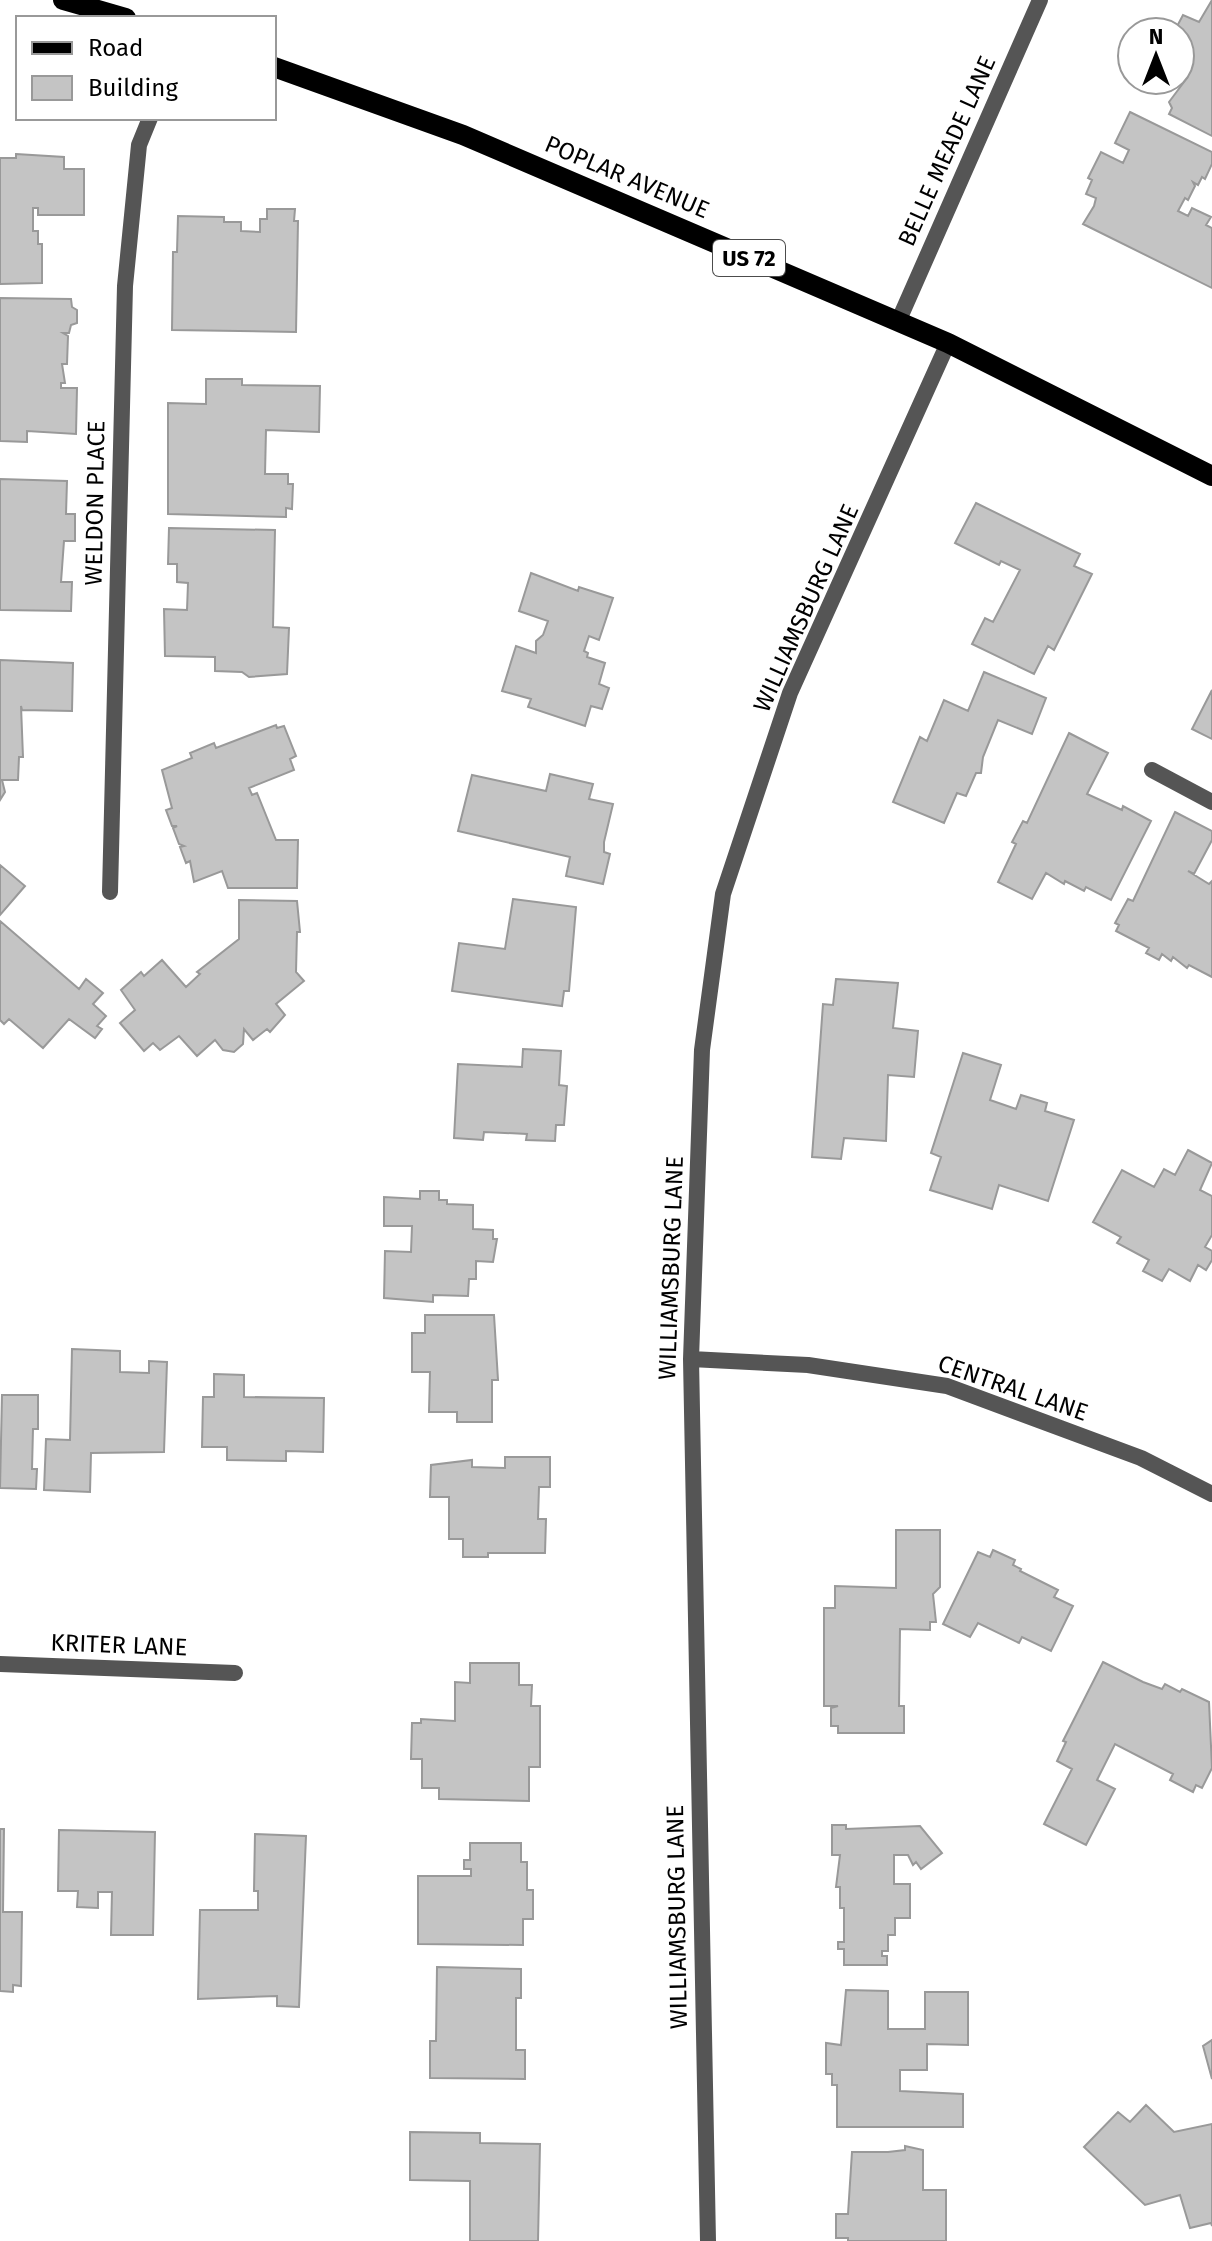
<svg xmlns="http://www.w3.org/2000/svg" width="1212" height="2241" font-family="'Fira Sans',sans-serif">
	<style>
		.building { fill: #c4c4c4; stroke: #999; stroke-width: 2 }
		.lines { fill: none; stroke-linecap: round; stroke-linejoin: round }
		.minor { stroke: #555; stroke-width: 16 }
		.primary { stroke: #000; stroke-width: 20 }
		.labels { text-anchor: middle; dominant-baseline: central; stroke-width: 6; stroke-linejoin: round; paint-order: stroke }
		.shield { fill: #fff; stroke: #4c4c4c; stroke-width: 2 }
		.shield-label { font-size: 22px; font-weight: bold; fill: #000 }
		.street-label { font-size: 24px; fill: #000; stroke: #fff }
	</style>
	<rect width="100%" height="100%" fill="#fff"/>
	<path class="building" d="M1212,0V136L1169,114L1172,108L1169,102L1187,78L1180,75L1184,53L1180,51V32H1174L1183,15L1199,22Z
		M1130,112L1212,152V164L1205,179L1202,177L1198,185L1193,182L1195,186L1188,200L1185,198L1178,211L1188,216L1192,208L1211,217L1206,225L1212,228V288L1083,224L1094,206L1096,198L1086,194L1092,180L1088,178L1101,152L1123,163L1129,150L1115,143Z
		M16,154L64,157V169H84V215H38V208H33V231H38V244H42V283L0,284V158H16Z
		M267,209H295L294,221H298L296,332L172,330L173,252H177L178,216L224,217V222H241V231L260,232V219H267Z
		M0,298L71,299L72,307L77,310V323L71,325L69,333H63L68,336L67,364H62L65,383H61V388H77L76,434L27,431V442L0,441Z
		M206,379H242V385L320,386L319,432L266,430L265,474H288V484H293L292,509L286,508V517L168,514V403L206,404Z
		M0,479L67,481L66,514H75V541H64L61,582H72L71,611L0,610Z
		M976,503L1080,554L1074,566L1092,574L1054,650L1048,646L1034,674L972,644L985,618L993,622L1020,570L1001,561L999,565L955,543Z
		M169,528L275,530L273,627L289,628L287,674L249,677L242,672L215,671V657L165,656L164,609L187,610L188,583L177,582V564H168Z
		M531,573L578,591L579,587L613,598L599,640L589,636L584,651L588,653L587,657L605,663L599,684L609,688L602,709L591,706L585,726L528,707L531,699L502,691L516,646L536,653V641L543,635L548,621L519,611Z
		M0,660L73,663L72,711L22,710L21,706L23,757H19L18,780H2L5,792L0,800Z
		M984,672L1046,698L1032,734L998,720L983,757L981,773H976L966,796L957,793L944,823L893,802L920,737L927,741L944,700L968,711Z
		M1212,690V739L1192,729Z
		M276,725L277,728L284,726L296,756L290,759L294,770L249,788L252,795L257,793L276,840H298L297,888H228L222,871L194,882L190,861L186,863L180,847L184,846L179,844L173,828L177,826H172L166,810L172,808L162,770L192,758L190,753L214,743L216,748Z
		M1069,733L1108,753L1087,794L1122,810L1123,806L1151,821L1111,900L1086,887L1084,891L1065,881L1064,884L1046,873L1032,899L998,882L1016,844L1012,842L1023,821L1027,823Z
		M550,774L593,784L589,799L613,804L604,842V852L610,854L603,884L566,876L570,857L458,831L472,775L546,791Z
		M1175,812L1212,831V840L1194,874L1188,871L1209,884L1212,881V977L1189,965L1187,968L1173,957L1171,961L1162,954L1159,960L1146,953L1149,948L1116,931L1119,925L1115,923L1128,899L1133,901Z
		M0,865L25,886L0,915Z
		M513,899L576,907L569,991H564L562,1006L452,991L459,943L505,949Z
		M239,900L297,901L300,932H297L296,972L304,981L276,1004L285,1015L270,1032L267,1029L253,1040L244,1029L243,1044L234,1052L223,1050L215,1040L197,1056L179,1036L160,1050L153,1043L144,1051L120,1023L135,1010L121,990L141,972L144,976L162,960L186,987L200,974L197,972L239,939Z
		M0,921L79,989L86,979L103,993L93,1004L106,1016L97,1026L102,1029L95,1038L69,1019L43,1048L9,1019L4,1024L0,1020Z
		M836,979L898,983L893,1028L918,1031L914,1077L888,1075L886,1141L844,1138L841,1159L812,1157L823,1004L833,1005Z
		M523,1049L561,1051L559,1085L567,1086L564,1125H556L555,1141L526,1140L527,1134L484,1132L483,1140L454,1138L458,1064L522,1067Z
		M963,1053L1001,1065L990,1100L1016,1109L1021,1095L1047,1103L1045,1111L1074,1120L1048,1201L999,1185L992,1209L930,1190L941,1157L931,1153Z
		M1188,1150L1212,1163L1200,1190L1212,1196V1235L1205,1247L1212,1251V1260L1206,1270L1198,1265L1190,1281L1169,1269L1162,1281L1143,1271L1149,1260L1117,1243L1121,1237L1093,1222L1122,1170L1154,1187L1164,1169L1175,1175Z
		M420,1191H439V1200H447V1204L473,1205V1229L493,1230V1239H497L493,1262L476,1261V1279H469L468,1296L433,1295V1302L384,1298L385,1251L411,1252L412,1226H384V1197L420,1199Z
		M425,1315H494L498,1380H492V1422H457V1412H429L430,1372H412V1333H425Z
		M72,1349L120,1351V1372L149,1373V1361L167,1362L164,1452L91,1453L90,1492L44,1490L46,1439L70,1440Z
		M214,1374L244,1375V1397L324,1398L323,1452L286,1451V1461L227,1460V1447H202L203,1397H214Z
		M2,1395H38V1429H33L32,1469H37L36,1489L0,1488Z
		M505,1457H550V1487H539L538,1519H546L545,1553H488V1557H463V1539H449V1497H430L431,1465L472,1460V1467L505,1468Z
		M896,1530H940V1587L933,1594L936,1622H930V1630L900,1629L899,1706H904V1733H838V1726H831V1708L838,1706H824V1608H835V1586L896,1588Z
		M993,1550L1015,1560L1013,1565L1021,1569L1020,1571L1058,1590L1054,1597L1073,1606L1051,1651L1022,1637L1019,1643L978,1623L970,1637L943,1624L978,1552L990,1557Z
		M1103,1662L1143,1682L1162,1689L1165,1684L1180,1692L1182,1689L1209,1702L1212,1768L1202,1788L1196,1785L1193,1792L1170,1780L1173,1774L1115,1744L1097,1780L1115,1789L1086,1845L1044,1824L1072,1769L1057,1761L1066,1742L1063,1741Z
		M470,1663H519V1685H532L531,1706H540V1767H529V1801L439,1799V1788H422V1759H411L412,1723H421V1719L455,1721V1682L470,1683Z
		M832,1825H846V1829L920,1826L942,1853L921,1869L916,1862L913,1865L908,1855H894V1884H910V1918H895V1935H888V1951H882V1956H887V1965H844V1949H838V1942H844V1908H840V1887H836L840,1855H832Z
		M0,1829H4L3,1912H22L21,1986L13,1985V1992L0,1991Z
		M59,1830L155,1832L153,1935H111L112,1892H98V1908L77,1907L78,1891H58Z
		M255,1834L306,1836L299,2007L277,2006V1996L198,1999L200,1910H258V1891H254Z
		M470,1843H521V1862H527V1890H533V1919H523V1945L418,1944V1876H471V1869H464V1860H470Z
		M437,1967L521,1969V1998H516V2050H525V2079L430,2078V2041H436Z
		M846,1990L888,1991V2029H925V1992H968V2045L927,2044V2070H900V2091L963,2094V2127H837V2085H832V2074H826V2043L841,2045Z
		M1212,2040V2079L1203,2046Z
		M1146,2105L1174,2132L1212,2124V2226L1211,2223L1190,2228L1180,2195L1145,2205L1084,2147L1118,2112L1130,2122Z
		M410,2132L480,2133V2143L540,2144L538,2241H470V2181L410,2180Z
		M905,2146L923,2150V2190H946V2241H848V2238H836V2214H848L852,2152H888L905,2150Z"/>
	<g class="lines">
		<path class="minor" d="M898,322L1040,0
			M1152,770L1212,802
			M110,892L125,286L139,145L150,118
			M691,1359L808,1365L947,1386L1141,1458L1212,1494
			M0,1664L235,1673
			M708,2241L691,1359L702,1050L723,894L790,693L948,343"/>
		<path class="primary" d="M63,0L126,18
			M274,67L463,135L948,343L1212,476"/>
	</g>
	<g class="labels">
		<rect class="shield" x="713" y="240" width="72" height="36" rx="6"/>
		<g class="shield-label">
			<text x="749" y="258">US 72</text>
		</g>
		<g class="street-label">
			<text transform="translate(947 151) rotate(-66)">BELLE MEADE LANE</text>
			<text transform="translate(627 177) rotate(23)">POPLAR AVENUE</text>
			<text transform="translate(95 503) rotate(-89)">WELDON PLACE</text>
			<text transform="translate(806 608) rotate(-66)">WILLIAMSBURG LANE</text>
			<text transform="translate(671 1268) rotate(-88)">WILLIAMSBURG LANE</text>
			<text transform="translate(1013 1388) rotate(19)">CENTRAL LANE</text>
			<text transform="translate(119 1645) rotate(2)">KRITER LANE</text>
			<text transform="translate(677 1917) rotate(-91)">WILLIAMSBURG LANE</text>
		</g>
	</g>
	<rect x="16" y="16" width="260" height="104" fill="#ffffff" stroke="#999999" stroke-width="2"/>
	<rect x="32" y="42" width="40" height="12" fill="#000000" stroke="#999999" stroke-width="2"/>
	<text x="88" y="56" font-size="24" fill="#000000">Road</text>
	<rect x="32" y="76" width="40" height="24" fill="#c4c4c4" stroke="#999999" stroke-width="2"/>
	<text x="88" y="96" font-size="24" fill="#000000">Building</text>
	<g transform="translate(1156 56)"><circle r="38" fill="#ffffff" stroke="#999999" stroke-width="2"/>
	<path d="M0-6L14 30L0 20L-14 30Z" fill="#000000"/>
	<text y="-12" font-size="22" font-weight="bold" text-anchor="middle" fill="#000000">N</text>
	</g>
</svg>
